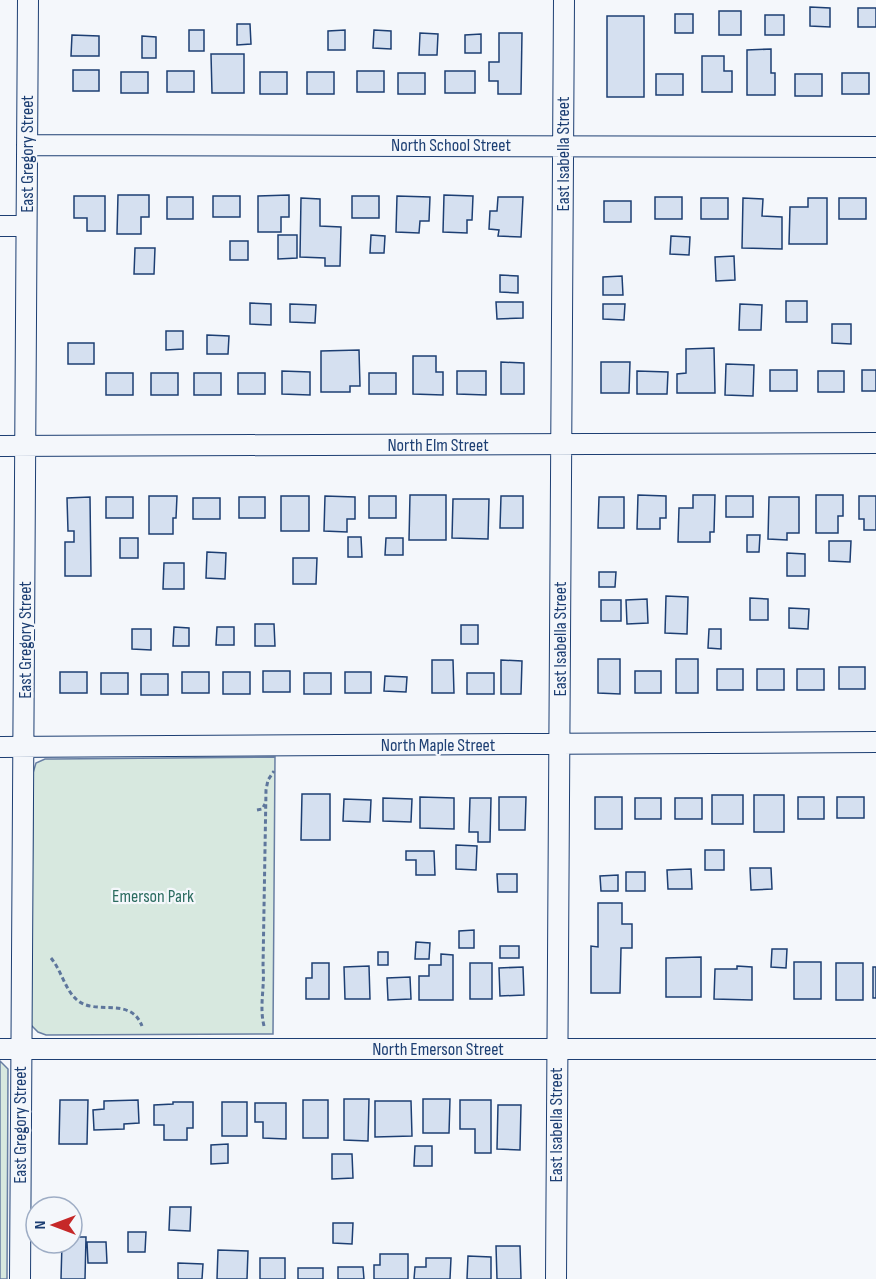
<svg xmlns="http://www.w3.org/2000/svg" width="876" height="1279" font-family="'Sofia Sans Condensed',sans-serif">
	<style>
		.green { fill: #d7e8df; stroke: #687fa3; stroke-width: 1.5 }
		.building { fill: #d5e0f0; stroke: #1d3f73; stroke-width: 1.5 }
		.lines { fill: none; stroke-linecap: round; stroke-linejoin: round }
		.minor-casing { stroke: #1d3f73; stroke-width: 22 }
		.path { stroke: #5e769c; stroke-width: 3; stroke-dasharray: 4.5 3; stroke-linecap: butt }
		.minor { stroke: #f4f7fb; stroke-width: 20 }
		.labels { text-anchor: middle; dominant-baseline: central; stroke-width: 4.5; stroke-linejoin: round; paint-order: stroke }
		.street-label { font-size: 18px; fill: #1d3f73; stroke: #f4f7fb }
		.park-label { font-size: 18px; fill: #2c6c60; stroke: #f4f7fb }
	</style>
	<rect width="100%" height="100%" fill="#f4f7fb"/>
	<path class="green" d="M275,757L273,1034L46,1035L38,1032L31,1025L33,773L36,763L45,759H53Z
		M0,1061L8,1069L7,1279H0Z"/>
	<path class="building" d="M810,7L830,8V27L810,26Z
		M858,8H876V27H858Z
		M719,11H741V35H719Z
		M675,14H693V33H675Z
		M765,15H784V35H765Z
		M607,16H644V97H607Z
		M237,24H250L251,44L237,45Z
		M189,30H204V51H189Z
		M345,30V50H328V31Z
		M374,30L391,31V49L373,48Z
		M420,33L438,34L437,55H419Z
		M499,33H522L521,94H498V81H489V62H499Z
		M481,34V53H465V35Z
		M72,35L99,36V56H71Z
		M142,36L156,37V58H142Z
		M771,49V73H775V95H747V50Z
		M211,54H244V93H212Z
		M702,56H724V71H732V92H702Z
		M73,70H99V91H73Z
		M167,71H194V92H167Z
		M357,71H384V92H357Z
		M445,71H475V93H445Z
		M121,72H148V93H121Z
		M260,72H287V94H260Z
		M307,72H334V94H307Z
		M398,73H425V94H398Z
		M842,73H869V94H842Z
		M656,74H683V95H656Z
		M795,74H822V96H795Z
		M118,195H149V217H141V234H117Z
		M289,195V217H281V232H258V196Z
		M444,195L473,196L472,220H467V233L443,232Z
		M74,196H105V231H87V218H74Z
		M213,196H240V217H213Z
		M352,196H379V218H352Z
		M397,196L430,197L429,221H420L419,233L396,232Z
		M167,197H193V219H167Z
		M498,197H523L521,237L498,236L499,230L489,229L490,211H497Z
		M655,197H682V219H655Z
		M301,198L320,199V226L341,227L340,266H325V258L300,257Z
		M701,198H728V219H701Z
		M743,198L763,199L762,216L782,217V249L742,248Z
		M808,198H827V244H789L790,207H808Z
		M839,198H866V219H839Z
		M604,201H631V222H604Z
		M278,235H297V258L278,259Z
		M371,235L385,236L384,253H370Z
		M671,236L690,237L689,255L670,254Z
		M230,241H248V260H230Z
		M135,248H155L154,274H134Z
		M734,256L735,280L716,281L715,257Z
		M500,275L518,276V293L500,292Z
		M622,276L623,295H603V277Z
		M786,301H807V322H786Z
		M496,302H523V318L497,319Z
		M250,303L271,304V325L250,324Z
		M290,304L316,305L315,323L290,322Z
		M603,304H625L624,320L603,319Z
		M740,304L762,305L761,330H739Z
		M832,324H851V344L832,343Z
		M166,331H183V349L166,350Z
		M207,335L229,336L228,354H207Z
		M68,343H94V364H68Z
		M714,348L715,393H677V374L686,373V349Z
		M359,350L360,386H350V392H321V351Z
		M413,356H436V372H443V395L413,394Z
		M501,362L524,363V394H501Z
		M601,362H630L629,393H601Z
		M726,364L754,365L753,396L725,395Z
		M770,370H797V391H770Z
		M862,370H876V391H862Z
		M282,371L310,372V395L282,394Z
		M457,371H486V395L457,394Z
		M637,371L668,372L667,394H637Z
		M818,371H844V392H818Z
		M106,373H133V395H106Z
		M151,373H178V395H151Z
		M194,373H221V395H194Z
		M238,373H265V394H238Z
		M369,373H396V394H369Z
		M410,495H446V540H409Z
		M638,495L666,496V518H660V529H637Z
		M693,495H715L714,532H710V542H678L679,508H693Z
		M816,495H843V516H838V533H816Z
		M149,496H177L176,518H173V534H149Z
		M281,496H309V531H281Z
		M325,496L355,497V519H347V532L324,531Z
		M369,496H396V518H369Z
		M501,496H523V528H500Z
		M726,496H753V517H726Z
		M859,496H876V530H864V519H859Z
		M90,497L91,576H65V542H74V531H68L67,498Z
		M106,497H133V518H106Z
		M239,497H265V518H239Z
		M599,497H624V528H598Z
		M769,497H799V533H787V540L768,539Z
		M193,498H220V519H193Z
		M453,499H489L488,539L452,538Z
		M747,535H760L759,552H747Z
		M348,537H361L362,557H348Z
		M120,538H138V558H120Z
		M386,538H403V555H385Z
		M829,541H851L850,562L829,561Z
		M207,552L226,553L225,579L206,578Z
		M787,553L805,554V576H787Z
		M293,558H317L316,584H293Z
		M164,563H184V589H163Z
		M599,572H616L615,587H599Z
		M666,596L688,597L687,634L665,633Z
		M750,598L768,599V620H750Z
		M647,599L648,623L627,624L626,600Z
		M601,600H621V621H601Z
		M789,608L809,609L808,629L789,628Z
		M255,624H274L275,646H255Z
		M461,625H478V644H461Z
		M174,627L189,628V646H173Z
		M217,627H234V645H216Z
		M132,629H151V650L132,649Z
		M709,629H721V649L708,648Z
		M598,659H620V694L598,693Z
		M676,659H698V693H676Z
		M432,660H453L454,693H432Z
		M501,660L522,661L521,694H501Z
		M839,667H865V689H839Z
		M717,669H743V690H717Z
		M757,669H784V690H757Z
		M797,669H824V690H797Z
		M263,671H290V692H263Z
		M635,671H661V693H635Z
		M60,672H87V693H60Z
		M182,672H209V693H182Z
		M223,672H250V694H223Z
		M345,672H371V693H345Z
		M101,673H128V694H101Z
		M304,673H331V694H304Z
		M467,673H494V694H467Z
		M141,674H168V695H141Z
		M385,676L407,677L406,692L384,691Z
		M302,794H330V840H301Z
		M712,795H743V824H712Z
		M754,795H784V832H754Z
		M420,797L454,798V829L420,828Z
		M499,797H526L525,830H499Z
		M595,797H622V829H595Z
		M798,797H824V819H798Z
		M837,797H864V818H837Z
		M383,798L412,799L411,822L383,821Z
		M470,798H491L490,842H478V832H469Z
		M635,798H661V819H635Z
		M675,798H702V819H675Z
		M344,799L371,800L370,822L343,821Z
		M456,845L477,846L476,870L456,869Z
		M705,850H724V870H705Z
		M406,851H434L435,875H416V860H406Z
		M750,868H771L772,889L751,890Z
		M691,869L692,889H668L667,870Z
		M626,872H645V891H626Z
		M497,874H517V892H498Z
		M618,875V891H601L600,876Z
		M598,903H622V924H632V948H621L620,993H591V946L598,947Z
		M474,930V948H459V931Z
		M416,942L430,943L429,959H415Z
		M500,946H519V958H500Z
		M772,949H787L786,968L771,967Z
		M378,952H388V965H378Z
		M441,954L453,955V1000H419V976H429V965H441Z
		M701,957V997H666V958Z
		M794,962H821V999H794Z
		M312,963H329V999H306V978H312Z
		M470,963H492V999H470Z
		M836,963H863V1000H836Z
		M369,966L370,999H345L344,967Z
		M737,966L752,967V1000L714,999L715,969H737Z
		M523,967L524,995L500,996L499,968Z
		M873,967H876V998H873Z
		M410,977L411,999L388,1000L387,978Z
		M344,1099H369L368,1141L344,1140Z
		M423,1099H450L449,1133H423Z
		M60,1100H88L87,1144H59Z
		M138,1100L139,1123L124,1124V1129L94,1130L93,1110L104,1109V1101Z
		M303,1100H328V1138H303Z
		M460,1100H491V1153H475V1129H460Z
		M375,1101H411L412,1136L375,1137Z
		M173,1102H193V1128H187V1140H164V1125H154V1105L173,1104Z
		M222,1102H247V1136H222Z
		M255,1103H286V1139L263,1138V1122H255Z
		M498,1105H521L520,1150L497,1149Z
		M228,1144V1163L211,1164V1145Z
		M415,1146H432V1166H414Z
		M332,1154H352L353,1178L332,1179Z
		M170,1207H191L190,1231L169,1230Z
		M333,1223H353L352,1244L333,1243Z
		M128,1232H146L145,1252H128Z
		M72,1237H86L85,1279H61L62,1243H72Z
		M87,1242H106L107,1263H88Z
		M496,1246H520L521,1279H497Z
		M218,1250L248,1251L247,1279H217Z
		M380,1254H408V1279H374V1265H380Z
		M468,1256L491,1257V1279H467Z
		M260,1258H285V1279H260Z
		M426,1258H451L450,1279H414L415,1267H426Z
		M178,1263L203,1264L202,1279H178Z
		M338,1267H363L364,1279H338Z
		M298,1268H323V1279H298Z"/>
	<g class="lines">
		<g class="minor-casing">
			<path id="minor" d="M27,145L876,147
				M0,226H26
				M0,446L876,443
				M0,747L876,742
				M0,1049H876
				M20,1279L28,0
				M556,1279L564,0"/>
		</g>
		<path class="path" d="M257,810L262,809L265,804
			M51,958C61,970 65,989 76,999C94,1017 130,995 142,1026
			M264,1026C259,1006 265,987 263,967L266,790L268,780L274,771"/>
		<use href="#minor" class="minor"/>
	</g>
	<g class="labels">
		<g class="street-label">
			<text x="451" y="145">North School Street</text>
			<text transform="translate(27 154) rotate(-90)">East Gregory Street</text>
			<text transform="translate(563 154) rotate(-90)">East Isabella Street</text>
			<text x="438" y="445">North Elm Street</text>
			<text transform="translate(560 639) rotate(-90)">East Isabella Street</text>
			<text transform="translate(25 640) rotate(-90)">East Gregory Street</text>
			<text x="438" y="745">North Maple Street</text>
			<text x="438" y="1049">North Emerson Street</text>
			<text transform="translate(20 1125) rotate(-90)">East Gregory Street</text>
			<text transform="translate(556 1125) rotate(-90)">East Isabella Street</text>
		</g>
		<g class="park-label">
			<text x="153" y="896">Emerson Park</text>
		</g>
	</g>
	<g transform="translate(54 1225) rotate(270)"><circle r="28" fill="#f4f7fb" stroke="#9eadc5" stroke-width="1.5"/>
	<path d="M0-4.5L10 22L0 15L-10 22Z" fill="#c62828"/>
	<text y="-9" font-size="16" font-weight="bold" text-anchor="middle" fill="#1d3f73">N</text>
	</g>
</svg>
